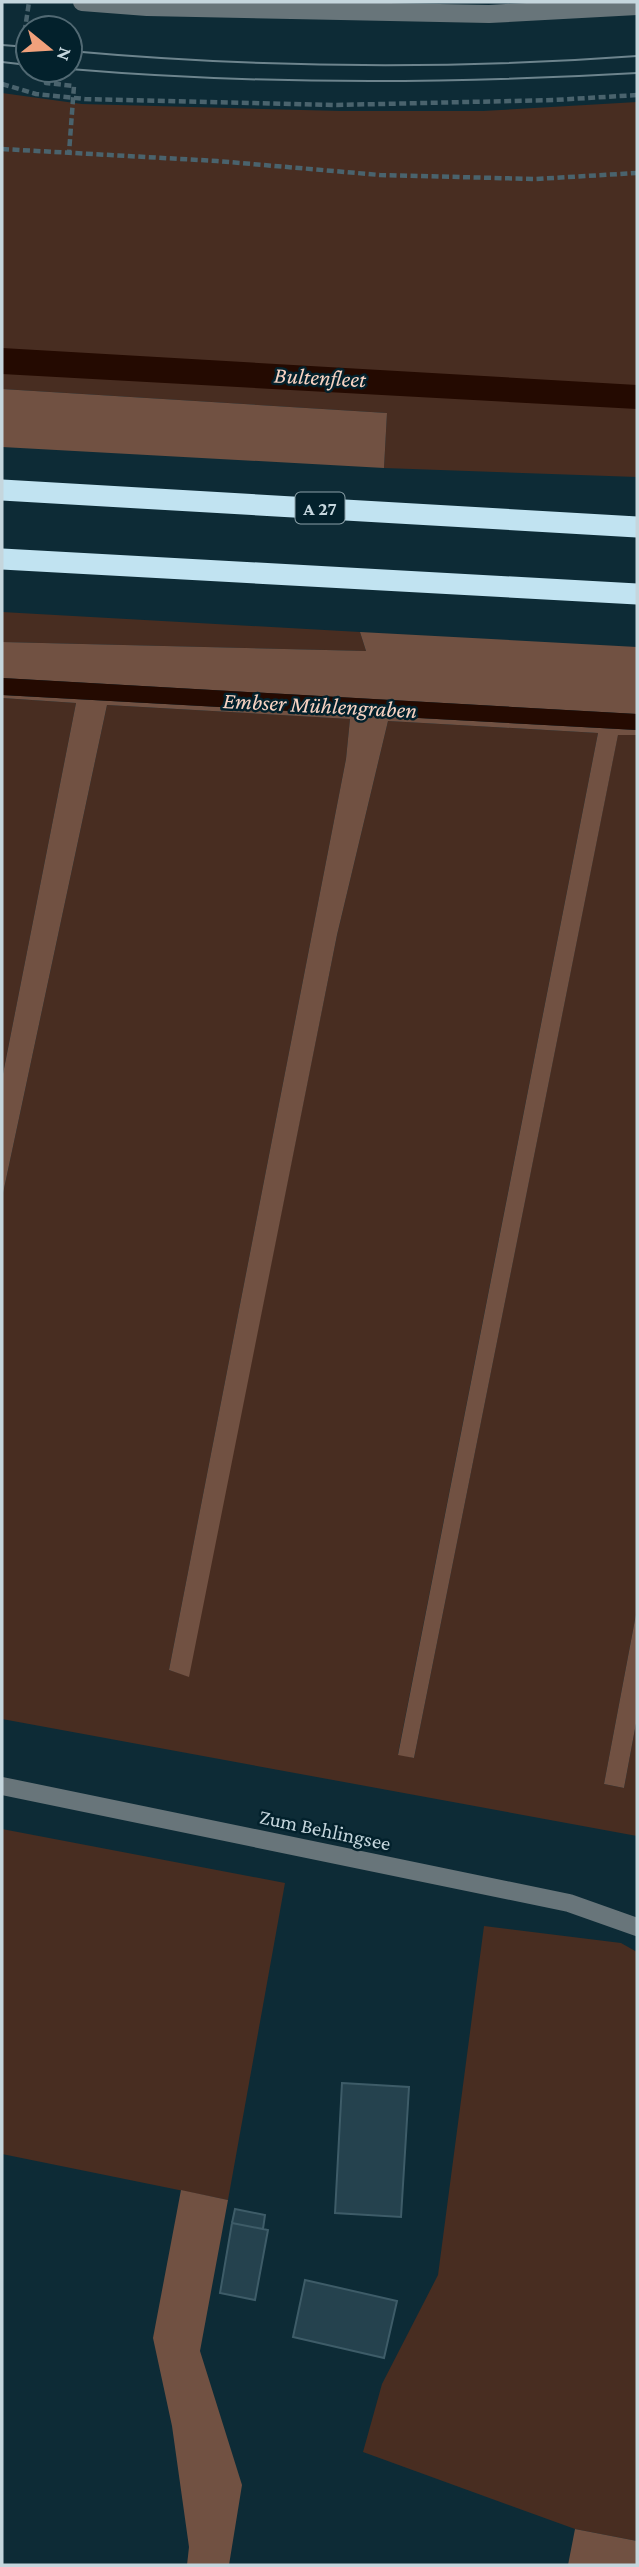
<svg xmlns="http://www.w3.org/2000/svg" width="639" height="2567" font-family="'Crimson Pro',serif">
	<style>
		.green { fill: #482d21 }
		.forest { fill: #715142 }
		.water { fill: #240a01 }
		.building { fill: #25424e; stroke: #3e5c68; stroke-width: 2 }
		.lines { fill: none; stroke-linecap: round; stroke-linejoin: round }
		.path { stroke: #4a636d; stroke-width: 4.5; stroke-dasharray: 7 3.5; stroke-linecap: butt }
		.minor { stroke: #68757a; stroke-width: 18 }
		.highway { stroke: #c1e3f1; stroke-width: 21 }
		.tram { stroke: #6d848d; stroke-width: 2 }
		.labels { text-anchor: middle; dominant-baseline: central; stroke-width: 5; stroke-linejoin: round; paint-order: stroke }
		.shield { fill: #03212c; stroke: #8ba0a8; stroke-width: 2 }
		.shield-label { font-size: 19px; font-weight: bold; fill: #c5d6dd }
		.street-label { font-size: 21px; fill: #c5d6dd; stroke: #03212c }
		.water-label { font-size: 23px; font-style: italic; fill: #f8d3c2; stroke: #03212c }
	</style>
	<rect width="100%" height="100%" fill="#0d2b36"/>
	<path class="green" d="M2,93L82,104L341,111H483L637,102V477L384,468L387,413L2,389Z
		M2,612L360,632L366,651L2,642Z
		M2,698L76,703L2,1079Z
		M107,705L350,719L346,759L169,1670L188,1676L337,935L388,721L598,733L398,1754L414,1758L618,734L637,735V1609L604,1784L624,1788L637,1718V1836L2,1719V1198Z
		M2,1829L285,1883L228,2200L2,2154Z
		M484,1926L621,1943L637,1952V2541L575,2529L363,2452L382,2384L438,2275Z"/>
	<path class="forest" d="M2,389L387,413L384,468L2,447Z
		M360,632L637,647V714L2,678V642L366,651Z
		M2,695L637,730V735H618L414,1758L398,1755L598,733L388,721L337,935L189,1677L169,1670L346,759L350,719L107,705L2,1198V1079L76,703L2,698Z
		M637,1609V1718L624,1788L604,1784Z
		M181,2190L228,2200L200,2351L242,2485L229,2565H187L189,2547L172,2426L153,2338Z
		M575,2529L637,2541V2565H568Z"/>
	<path class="water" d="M2,348L637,385V409L2,374Z
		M2,678L637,714V730L2,695Z"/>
	<path class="building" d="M342,2083L409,2087L401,2217L335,2213Z
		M235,2209L265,2215L263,2229L232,2223Z
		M232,2223L268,2230L255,2300L220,2293Z
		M305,2280L397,2301L384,2358L293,2337Z"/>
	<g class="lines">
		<path class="path" d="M28,30L25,29L29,2
			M47,70L46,83L74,86L69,153
			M2,84L36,94L85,99L337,105L554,100L637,95
			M2,149L217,161L380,175L535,179L637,173"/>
		<path class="minor" d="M82,2L147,7L489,14L637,6
			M2,1786L569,1903L637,1927"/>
		<path class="highway" d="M2,490L637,527
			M2,559L637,594"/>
		<path class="tram" d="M2,45L28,47
			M70,51C259,68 448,70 637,56
			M2,62L28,65
			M70,69C259,85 448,84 637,73"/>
	</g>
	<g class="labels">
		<rect class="shield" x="295.5" y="492.5" width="49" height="31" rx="5"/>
		<g class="shield-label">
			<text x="320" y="508">A 27</text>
		</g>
		<g class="street-label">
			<text transform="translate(325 1830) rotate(12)">Zum Behlingsee</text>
		</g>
		<g class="water-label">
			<text transform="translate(320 377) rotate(3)">Bultenfleet</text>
			<text transform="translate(320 705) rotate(3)">Embser Mühlengraben</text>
		</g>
	</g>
	<rect width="639" height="2567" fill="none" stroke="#c5d6dd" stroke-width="7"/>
	<g transform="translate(49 49) rotate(108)"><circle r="33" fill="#03212c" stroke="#516973" stroke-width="2"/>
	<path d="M0-5L12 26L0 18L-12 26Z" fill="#f1a17c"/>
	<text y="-10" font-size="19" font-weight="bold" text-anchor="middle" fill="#c5d6dd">N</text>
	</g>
</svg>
